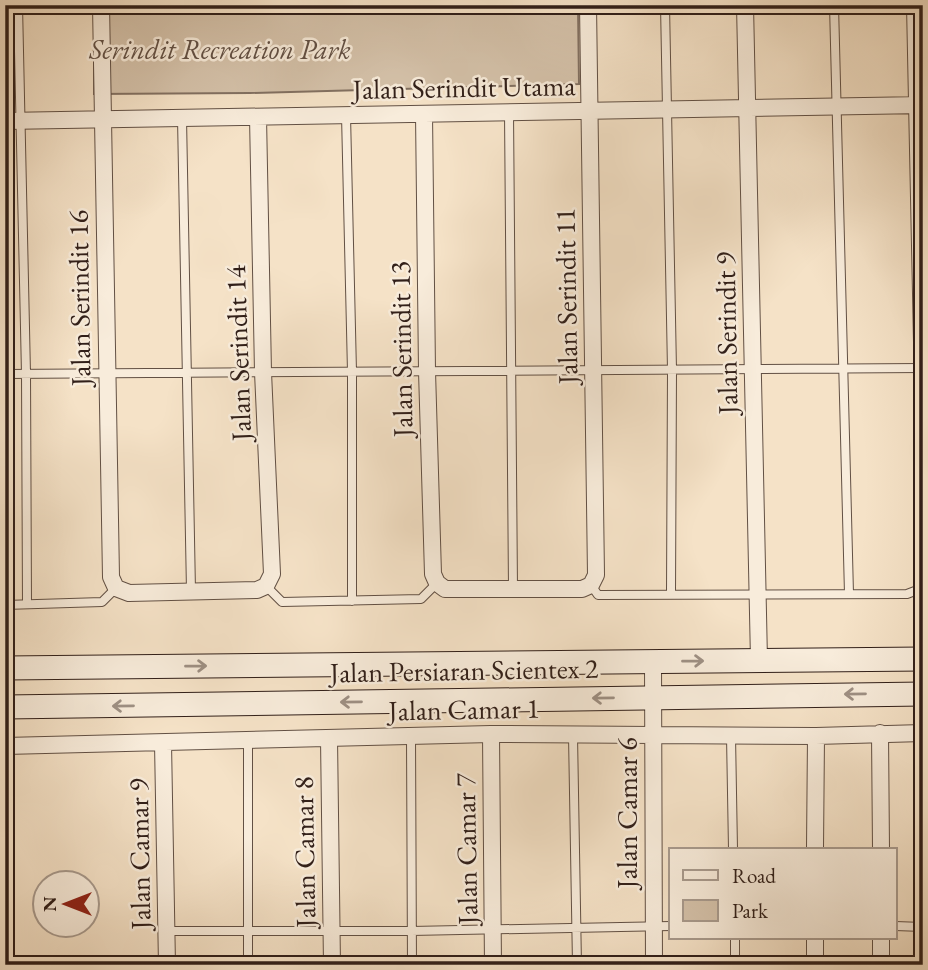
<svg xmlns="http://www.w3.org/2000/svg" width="928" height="970" font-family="'EB Garamond',serif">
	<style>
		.green { fill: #d4c1a9; stroke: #827061; stroke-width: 2 }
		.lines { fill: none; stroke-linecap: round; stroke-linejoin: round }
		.lane-casing { stroke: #625044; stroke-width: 10 }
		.street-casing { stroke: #625044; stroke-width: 18 }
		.secondary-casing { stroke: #311f19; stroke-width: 25 }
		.lane { stroke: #f8ecdb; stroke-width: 8 }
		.street { stroke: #f8ecdb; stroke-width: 16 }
		.secondary { stroke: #f8ecdb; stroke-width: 23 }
		.oneway { stroke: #9e9084 }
		.labels { text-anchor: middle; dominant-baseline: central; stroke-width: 5; stroke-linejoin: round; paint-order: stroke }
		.park-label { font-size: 28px; font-style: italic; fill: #625044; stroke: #f8ecdb }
		.street-label { font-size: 28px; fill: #311f19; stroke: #f8ecdb }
	</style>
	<rect width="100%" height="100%" fill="#f5e2c7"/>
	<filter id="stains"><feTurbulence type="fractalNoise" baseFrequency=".00286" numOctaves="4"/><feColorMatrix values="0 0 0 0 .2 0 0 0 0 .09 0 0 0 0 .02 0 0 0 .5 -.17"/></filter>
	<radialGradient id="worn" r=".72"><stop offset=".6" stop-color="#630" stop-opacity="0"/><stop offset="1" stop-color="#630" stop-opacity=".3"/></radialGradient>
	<path class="green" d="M94,5H578L579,84L250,93L94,94Z"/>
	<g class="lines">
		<g class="lane-casing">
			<path id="lane" d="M18,5L26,374L27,604
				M665,5L672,370L671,595
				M834,5L849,594
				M509,112L513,589
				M346,115L352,372V601
				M182,118L191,591
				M5,374L923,368
				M591,585L598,595L907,594L920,589L923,585
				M266,586L282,602L421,599L437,583
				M5,605L102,602L116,588
				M573,735L577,965
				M411,736L412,965
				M731,736L733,849
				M248,740V965
				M895,926L923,927
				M167,931H411L671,926
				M735,937V965"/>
		</g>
		<g class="street-casing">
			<path id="street" d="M101,5L111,577L116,588L129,593L257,590L266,586L272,574L263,372L258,117
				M745,5L759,660
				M915,5L923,390
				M424,114L427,371L433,574L437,583L445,589H582L591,585L596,575L588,5
				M5,121L923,105
				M653,661L654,965
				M880,733L881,849
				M491,734L493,965
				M329,738L332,965
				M163,743L167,965
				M5,746L491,734L816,736L923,733
				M815,849L816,736
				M881,937V965
				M815,965V937"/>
		</g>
		<g class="secondary-casing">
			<path id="secondary" d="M5,668L923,659
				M5,707L923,694"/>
		</g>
		<use href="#lane" class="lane"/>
		<use href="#street" class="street"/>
		<use href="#secondary" class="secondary"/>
	</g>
	<defs><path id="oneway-shaft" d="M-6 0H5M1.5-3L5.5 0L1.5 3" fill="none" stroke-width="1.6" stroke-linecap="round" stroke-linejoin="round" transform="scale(1.75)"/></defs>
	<g class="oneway">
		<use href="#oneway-shaft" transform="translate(693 661) rotate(-1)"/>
		<use href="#oneway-shaft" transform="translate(196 666) rotate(-1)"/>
		<use href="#oneway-shaft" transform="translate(855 694) rotate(179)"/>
		<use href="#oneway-shaft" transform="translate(603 698) rotate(179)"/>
		<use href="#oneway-shaft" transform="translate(351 702) rotate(179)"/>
		<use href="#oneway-shaft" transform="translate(123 706) rotate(179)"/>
	</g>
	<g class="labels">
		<g class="park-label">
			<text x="220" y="49">Serindit Recreation Park</text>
		</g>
		<g class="street-label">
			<text transform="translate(464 87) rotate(-1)">Jalan Serindit Utama</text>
			<text transform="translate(566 296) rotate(-91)">Jalan Serindit 11</text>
			<text transform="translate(79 298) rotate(-91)">Jalan Serindit 16</text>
			<text transform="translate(726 333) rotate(-91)">Jalan Serindit 9</text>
			<text transform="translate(401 349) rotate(-91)">Jalan Serindit 13</text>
			<text transform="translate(238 353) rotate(-92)">Jalan Serindit 14</text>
			<text transform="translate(464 670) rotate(-1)">Jalan Persiaran Scientex 2</text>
			<text transform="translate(464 709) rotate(-1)">Jalan Camar 1</text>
			<text transform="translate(627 813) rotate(-90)">Jalan Camar 6</text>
			<text transform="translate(466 849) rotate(-91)">Jalan Camar 7</text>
			<text transform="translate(304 852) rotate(-91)">Jalan Camar 8</text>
			<text transform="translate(139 854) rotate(-91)">Jalan Camar 9</text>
		</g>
	</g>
	<rect width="928" height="970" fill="none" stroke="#f5e2c7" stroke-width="28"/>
	<rect x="7" y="7" width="914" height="956" fill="none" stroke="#311f19" stroke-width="3.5"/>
	<rect x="14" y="14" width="900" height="942" fill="none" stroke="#311f19" stroke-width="2"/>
	<rect x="669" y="848" width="228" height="91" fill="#f8ecdb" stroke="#a89a8d" stroke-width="2"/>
	<rect x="683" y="870" width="35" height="10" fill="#f8ecdb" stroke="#a89a8d" stroke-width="2"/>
	<text x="732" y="883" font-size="21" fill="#311f19">Road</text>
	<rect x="683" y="900" width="35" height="21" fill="#d4c1a9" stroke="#a89a8d" stroke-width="2"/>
	<text x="732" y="918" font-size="21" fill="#311f19">Park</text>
	<g transform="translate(66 904) rotate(270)"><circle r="33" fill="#f8ecdb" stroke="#a89a8d" stroke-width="2"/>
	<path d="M0-5L12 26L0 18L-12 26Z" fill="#8f2418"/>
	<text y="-10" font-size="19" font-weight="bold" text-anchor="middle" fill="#311f19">N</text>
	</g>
	<rect width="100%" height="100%" filter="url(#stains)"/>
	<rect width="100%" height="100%" fill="url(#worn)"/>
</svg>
